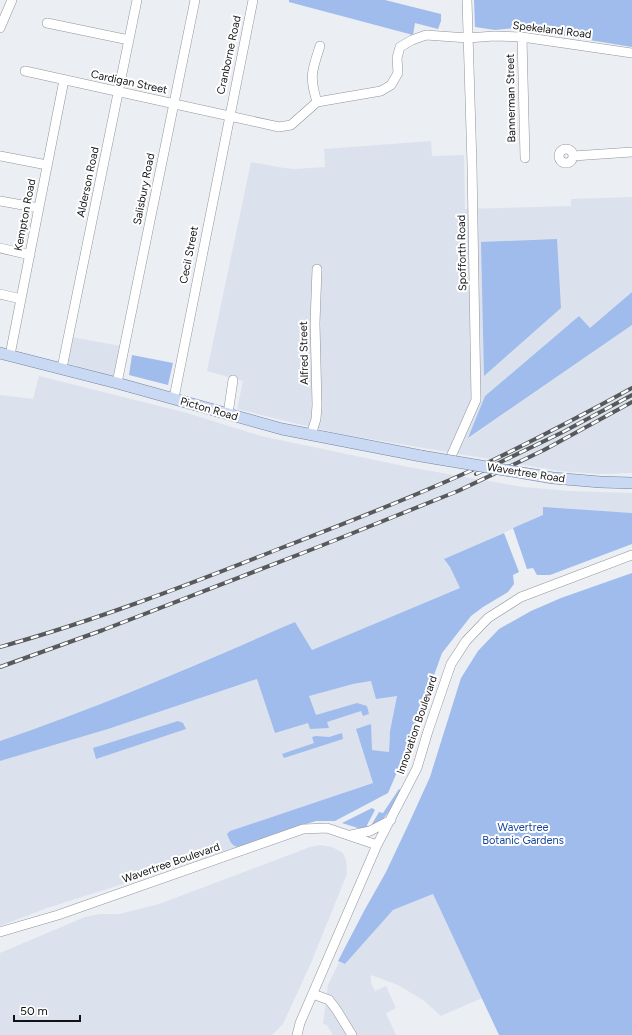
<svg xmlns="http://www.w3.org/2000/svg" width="632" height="1035" font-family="Figtree,sans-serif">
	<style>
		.built { fill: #dbe2ee }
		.green { fill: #a0bcec }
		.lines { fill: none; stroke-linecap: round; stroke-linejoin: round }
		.minor-casing { stroke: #929499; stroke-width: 10 }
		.major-casing { stroke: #7283a0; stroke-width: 12 }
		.minor { stroke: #fff; stroke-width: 9 }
		.major { stroke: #cad9f3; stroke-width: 11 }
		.rail-casing { stroke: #57595c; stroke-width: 4 }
		.rail { stroke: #fff; stroke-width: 2.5; stroke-dasharray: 8; stroke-linecap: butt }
		.major-bridge-casing { stroke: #7283a0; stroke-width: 12; stroke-linecap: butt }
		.major-bridge { stroke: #cad9f3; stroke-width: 11 }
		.labels { text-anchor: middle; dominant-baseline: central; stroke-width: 4; stroke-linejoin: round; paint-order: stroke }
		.street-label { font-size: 11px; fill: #111214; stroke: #fff }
		.park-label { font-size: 11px; fill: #14449d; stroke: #fff }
	</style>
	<rect width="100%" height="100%" fill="#ebeef3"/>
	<path class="built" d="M431,141L432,156L464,155L465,209L571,206V199L632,197V292L590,329L579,316L485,396L469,438L632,325V473L599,474L560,471L340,434L237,409L243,381L207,371L251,162L284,168L295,169L325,167L324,149Z
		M72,337L120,346L114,375L112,376L69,364L67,361Z
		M39,376L187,413L261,436L408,467L523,487L569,491L632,493V513L592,511L544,515L444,559L450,567L461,588L312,650L295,622L226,652L60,721L0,741V395L33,399Z
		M257,679L353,684L372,681L397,696L390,731L389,752L372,750L356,729L373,783L230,831L239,847L47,908L0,926V761L108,729Z
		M320,845L332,847L343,853L346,860L347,874L311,963L283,1024L272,1035H0V953L85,917L100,914H119L159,904L310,847Z
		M433,894L482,998L441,1016L423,1000L398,985L371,975V983L375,991L386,986L396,1008L386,1013L396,1035H333L327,1025L323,1024L328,985L339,962L345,964L393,910Z"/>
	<path class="green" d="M289,0H385L441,14V21L438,29L415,23L413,35L289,2Z
		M474,0H632V47L516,28L495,30L475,27Z
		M557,239L561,308L484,376L481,242Z
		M632,292V325L468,438L485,396L579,316L590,328Z
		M132,355L173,363L168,385L129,375Z
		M543,507L632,513V544L550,575H537L533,568L527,569L513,528L543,515Z
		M504,533L519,572L513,575L514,584L508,592L483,607L471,616L442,653L410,742L388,793L335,821H316L286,830L239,847C231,846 230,841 227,834L230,831L373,783L356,729L371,724L372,750L389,752L390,731L397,696L376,699L371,681L353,684L309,696L316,715L357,703L367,706L369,714L363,716L361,711L327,722L329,728L310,729L308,723L275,733L257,679L108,729L0,761V741C100,707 198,664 295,622L312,650L460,588L450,567L444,559Z
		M632,573V1035H499L433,894L393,910L345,964L338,961L364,911L386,872L410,821L430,777L461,678L478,651L499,629L531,611L561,598Z
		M178,721L183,723L186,729L96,759L93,748Z
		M342,733L343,739L284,758L282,754L314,743L312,737L316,736L329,737Z
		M399,789L401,791C393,805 387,818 374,827L372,824L379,812L383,813Z
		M372,808L375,810L367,825L368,829H361L342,823Z"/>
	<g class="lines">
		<g class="minor-casing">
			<path id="minor" d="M47,23L129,40
				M0,28L12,0
				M522,37L525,158
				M25,71L279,127L291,125L317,102L381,91L391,85L398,73L397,58L400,47L412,40L426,35L468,38L494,36L522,37L632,53
				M317,102C309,76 312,71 320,46
				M559 156a7 7 0 1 1 14 0a7 7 0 1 1-14 0Z
				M0,156L47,165
				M573,156L632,152
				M0,201L39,208
				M0,248L30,255
				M0,294L21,299
				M10,355L64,80
				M62,368L137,0
				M117,383L195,0
				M174,398L253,0
				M228,414L233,380
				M311,435L316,419L317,405L315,323L317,269
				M449,461L476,400L472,165L467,0
				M351,835L370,831L391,820
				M0,932L58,915L303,829L327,828L377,845
				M313,994L329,1000L336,1009L352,1035
				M297,1035L300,1023L377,845L417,768L428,731L451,664L466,641L488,618L521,597L632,555"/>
		</g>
		<g class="major-casing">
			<path id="major" d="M0,353L117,383L282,429L421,456"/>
		</g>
		<use href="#minor" class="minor"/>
		<use href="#major" class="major"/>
		<g class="rail-casing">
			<path id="rail" d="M476,474L563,432L632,395
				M0,647C94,621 185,586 276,550C341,525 406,500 470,471C525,445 579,417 632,388
				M0,667L103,630L313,549L458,491L544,450L632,402"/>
		</g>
		<use href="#rail" class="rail"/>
		<g class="major-bridge-casing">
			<path id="major-bridge" d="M421,456L553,478L600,482L632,483"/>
		</g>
		<use href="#major-bridge" class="major-bridge"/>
	</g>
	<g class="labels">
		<g class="street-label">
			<text transform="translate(552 30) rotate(7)">Spekeland Road</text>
			<text transform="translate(229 55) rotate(-78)">Cranborne Road</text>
			<text transform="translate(129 82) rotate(12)">Cardigan Street</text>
			<text transform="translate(511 98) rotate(-91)">Bannerman Street</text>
			<text transform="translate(88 182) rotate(-78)">Alderson Road</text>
			<text transform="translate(144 189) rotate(-79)">Salisbury Road</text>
			<text transform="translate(25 215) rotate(-79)">Kempton Road</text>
			<text transform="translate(462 253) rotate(-91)">Spofforth Road</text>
			<text transform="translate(189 255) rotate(-79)">Cecil Street</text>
			<text transform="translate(304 353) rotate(-91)">Alfred Street</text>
			<text transform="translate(209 409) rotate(16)">Picton Road</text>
			<text transform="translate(526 473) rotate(9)">Wavertree Road</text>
			<text transform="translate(417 725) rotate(-71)">Innovation Boulevard</text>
			<text transform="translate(171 863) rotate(-19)">Wavertree Boulevard</text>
		</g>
		<g class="park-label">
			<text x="523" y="827">Wavertree<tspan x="523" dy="13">Botanic Gardens</tspan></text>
		</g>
	</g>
	<path d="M14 1015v6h66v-6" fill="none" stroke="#111214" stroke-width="2"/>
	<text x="20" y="1015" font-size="12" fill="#111214" stroke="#ffffff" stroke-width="3" paint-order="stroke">50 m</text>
</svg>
